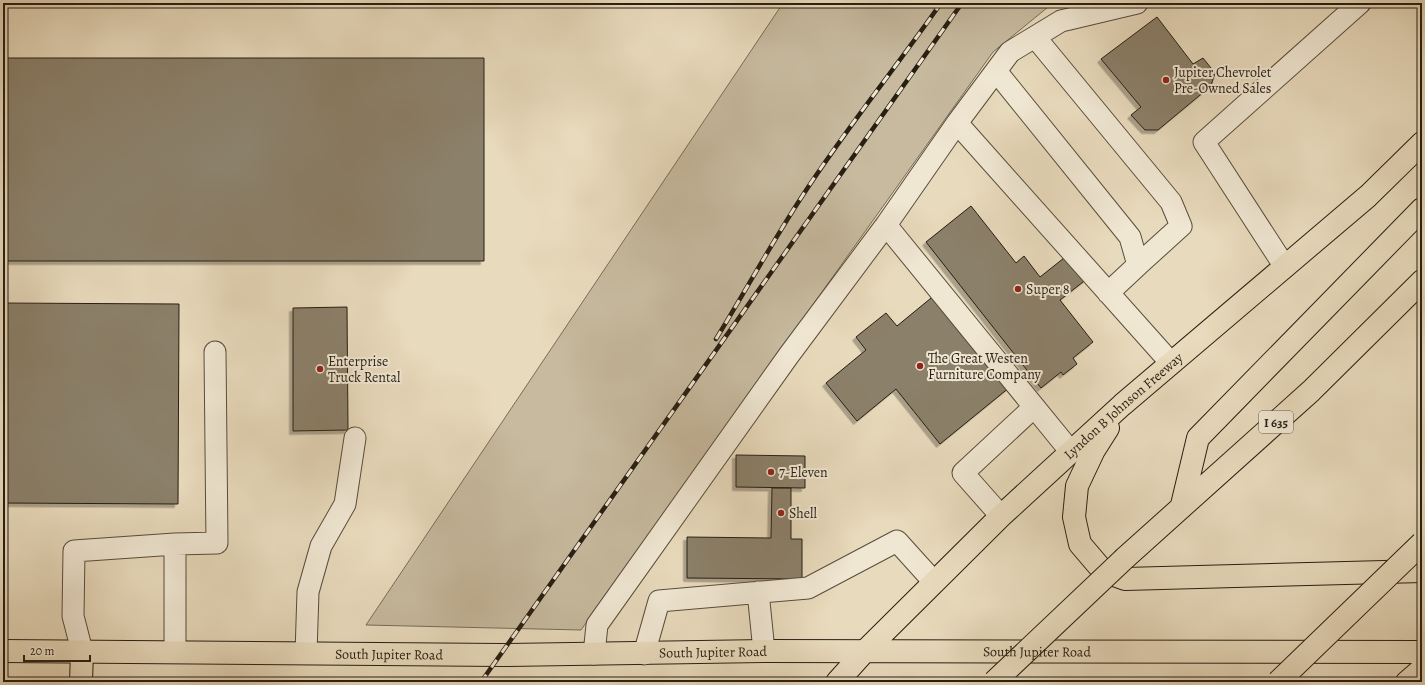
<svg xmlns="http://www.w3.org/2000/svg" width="1425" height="685" font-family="Alegreya,serif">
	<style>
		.green { fill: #c7ba9f; stroke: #776c58 }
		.building { fill: #8b806a; stroke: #271e12; filter: url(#shadow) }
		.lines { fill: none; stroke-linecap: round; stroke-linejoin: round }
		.minor-casing { stroke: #574d3c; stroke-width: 23 }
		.major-casing { stroke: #271e12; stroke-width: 24 }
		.highway-casing { stroke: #271e12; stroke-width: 24 }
		.minor { stroke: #f0e7d3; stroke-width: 21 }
		.major { stroke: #e8dabc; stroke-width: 22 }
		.highway { stroke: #e8dabc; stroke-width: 22 }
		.rail-casing { stroke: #271e12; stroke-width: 4.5 }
		.rail { stroke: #f0e7d3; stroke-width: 3; stroke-dasharray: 9; stroke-linecap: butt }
		.highway-bridge-casing { stroke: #271e12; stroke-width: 24; stroke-linecap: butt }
		.highway-bridge { stroke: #e8dabc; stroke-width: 22 }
		.poi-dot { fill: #8f2418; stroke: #f0e7d3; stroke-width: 1.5 }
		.labels { text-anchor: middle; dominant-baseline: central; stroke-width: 4; stroke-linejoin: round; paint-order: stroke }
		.shield { fill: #f0e7d3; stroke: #635a4c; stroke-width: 1 }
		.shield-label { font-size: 13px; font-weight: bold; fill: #271e12 }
		.poi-label { font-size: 14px; fill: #271e12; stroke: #f0e7d3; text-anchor: start }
		.street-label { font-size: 14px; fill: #271e12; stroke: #f0e7d3 }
	</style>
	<defs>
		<filter id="shadow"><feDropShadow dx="-3.5" dy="3.5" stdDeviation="0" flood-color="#0004"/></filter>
	</defs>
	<rect width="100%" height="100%" fill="#e8dabc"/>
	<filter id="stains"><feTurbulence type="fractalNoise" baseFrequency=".005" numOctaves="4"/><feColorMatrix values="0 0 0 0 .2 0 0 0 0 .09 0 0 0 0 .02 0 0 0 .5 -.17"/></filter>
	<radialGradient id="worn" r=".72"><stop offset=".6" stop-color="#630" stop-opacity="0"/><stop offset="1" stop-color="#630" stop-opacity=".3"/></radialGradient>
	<path class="green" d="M783,3H1053L993,52L581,630L366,625Z"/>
	<path class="building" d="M1157,17L1193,64L1203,58L1215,73L1211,86L1158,130H1145L1131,115L1141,107L1101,59Z
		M3,58H484V261H3Z
		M971,206L1016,263L1024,256L1040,277L1069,254L1088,278L1060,300L1093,342L1073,358L1077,364L1063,375L1061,372L1041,388L926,242Z
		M936,294L1010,387L940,444L896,389L857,421L826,383L866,350L856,337L886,313L897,326Z
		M3,303L179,304L178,504L3,503Z
		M347,307L348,430L293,431V308Z
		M736,455L805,456V488L736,487Z
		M772,488H791V539H802V579L687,578V537L771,538Z"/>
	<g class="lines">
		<g class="minor-casing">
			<path id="minor" d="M1035,37L1171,202L1181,226L1138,265
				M996,71L1130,237L1138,265L1108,293
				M957,123L1171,363
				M886,225L1071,452
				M1285,267L1204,142L1360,3
				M1001,516L963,473L1034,407
				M758,592L764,651
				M82,651L73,616L74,551L175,544
				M175,652V544L217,543L215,352
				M306,653L308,592L321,546L345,504L355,438
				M594,654L597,625L789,355L886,225L957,123L1010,52L1061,21L1137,3
				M644,654L659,601L808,588L897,541L934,582"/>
		</g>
		<g class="major-casing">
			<g id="major">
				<path d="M1108,428L1094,450L1077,486L1074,517L1080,544L1103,571L1125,579L1422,571"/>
				<path id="s1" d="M3,651L502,655L764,651L1422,652"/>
				<path d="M81,682L82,651"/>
				<path id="s2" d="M837,682L865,651L1001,516L1122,405L1368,196L1422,143"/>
				<path d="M1407,682L1422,669"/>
			</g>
		</g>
		<g class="highway-casing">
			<path id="highway" d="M1182,505L1198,438L1422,209
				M1125,558L1311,391L1422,281"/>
		</g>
		<use href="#minor" class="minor"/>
		<use href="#major" class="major"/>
		<use href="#highway" class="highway"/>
		<g class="rail-casing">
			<path id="rail" d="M716,339C745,292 771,244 801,198C844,131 895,69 941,3
				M481,682L962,3"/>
		</g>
		<use href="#rail" class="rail"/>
		<g class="highway-bridge-casing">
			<path id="highway-bridge" d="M994,682L1125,558
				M1278,682L1422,543"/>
		</g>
		<use href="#highway-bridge" class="highway-bridge"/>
	</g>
	<g class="poi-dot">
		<circle cx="1166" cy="80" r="4"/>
		<circle cx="1018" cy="289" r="4"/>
		<circle cx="920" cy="366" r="4"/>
		<circle cx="320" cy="369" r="4"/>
		<circle cx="771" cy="472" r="4"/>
		<circle cx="781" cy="513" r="4"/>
	</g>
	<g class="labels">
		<rect class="shield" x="1259" y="411" width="34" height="22" rx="3"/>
		<g class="shield-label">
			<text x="1276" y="422">I 635</text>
		</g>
		<g class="poi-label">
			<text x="1174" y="72">Jupiter Chevrolet<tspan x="1174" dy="16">Pre-Owned Sales</tspan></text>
			<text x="1026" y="289">Super 8</text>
			<text x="928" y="358">The Great Westen<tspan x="928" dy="16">Furniture Company</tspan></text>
			<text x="328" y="361">Enterprise<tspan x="328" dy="16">Truck Rental</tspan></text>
			<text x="779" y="472">7-Eleven</text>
			<text x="789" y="513">Shell</text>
		</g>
		<g class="street-label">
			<text stroke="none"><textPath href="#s2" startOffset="398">Lyndon B Johnson Freeway</textPath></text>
			<text stroke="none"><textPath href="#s1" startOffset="1034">South Jupiter Road</textPath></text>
			<text stroke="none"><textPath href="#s1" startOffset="710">South Jupiter Road</textPath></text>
			<text stroke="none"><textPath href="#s1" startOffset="386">South Jupiter Road</textPath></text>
		</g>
	</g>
	<rect width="1425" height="685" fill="none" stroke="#e8dabc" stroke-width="16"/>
	<rect x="4" y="4" width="1417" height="677" fill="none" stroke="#271e12" stroke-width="2"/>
	<rect x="8" y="8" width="1409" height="669" fill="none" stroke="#271e12"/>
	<path d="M24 655v6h66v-6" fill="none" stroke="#271e12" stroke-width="2"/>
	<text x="30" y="655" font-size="12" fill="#271e12" stroke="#f0e7d3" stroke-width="3" paint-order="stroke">20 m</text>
	<rect width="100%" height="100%" filter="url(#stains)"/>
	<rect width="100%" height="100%" fill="url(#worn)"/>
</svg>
